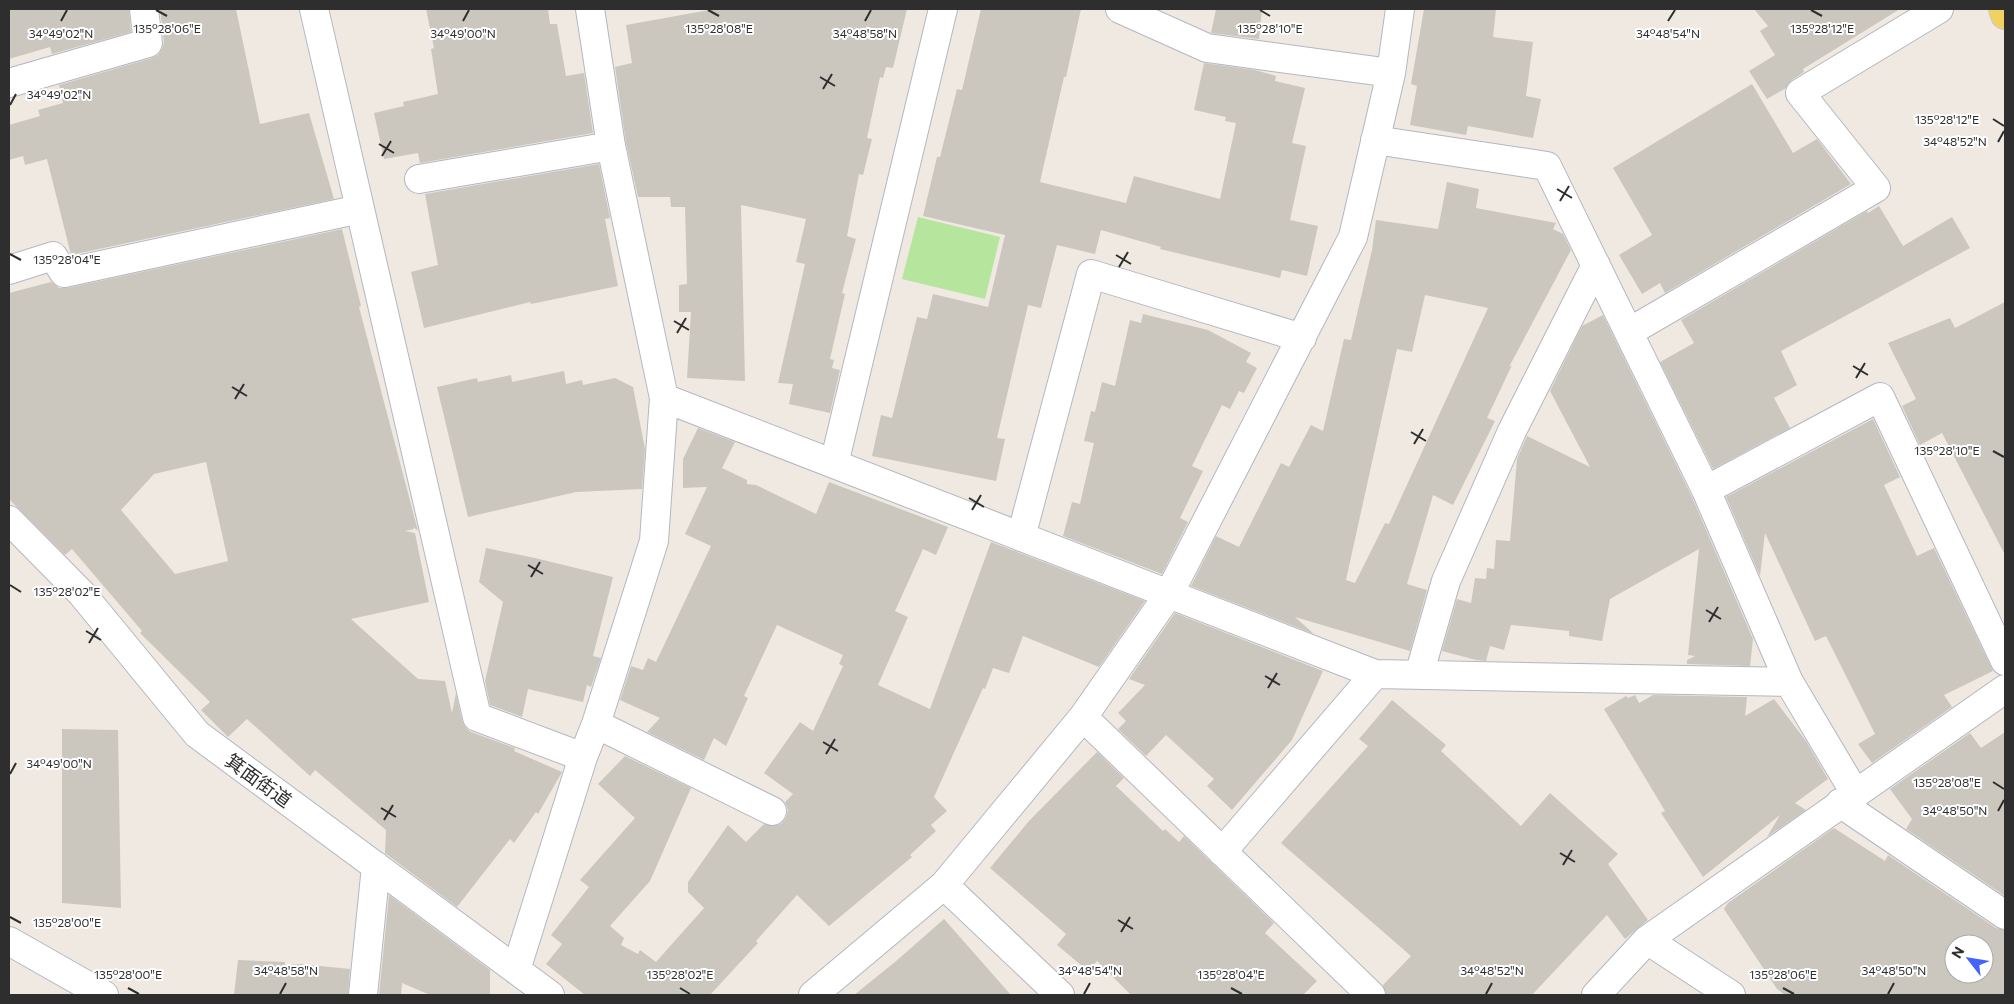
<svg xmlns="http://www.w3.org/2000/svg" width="2014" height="1004" font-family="Commissioner,'Noto Sans JP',sans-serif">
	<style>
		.green { fill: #b6e59e }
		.building { fill: #cbc7bf; fill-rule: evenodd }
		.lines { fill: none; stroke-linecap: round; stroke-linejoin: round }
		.minor-casing { stroke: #b4b7c1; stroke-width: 30 }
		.primary-casing { stroke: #c9c9c9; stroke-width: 30 }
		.minor { stroke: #fff; stroke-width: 28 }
		.primary { stroke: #f2d163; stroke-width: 28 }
		.ticks { fill: none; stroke: #2e2e2e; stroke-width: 2 }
		.labels { text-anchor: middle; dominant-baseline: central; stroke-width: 4; stroke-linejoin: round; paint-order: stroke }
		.street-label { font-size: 19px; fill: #2e2e2e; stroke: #fff }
		.ticks-label { font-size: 12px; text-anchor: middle; fill: #2e2e2e; stroke: #fff; stroke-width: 4; stroke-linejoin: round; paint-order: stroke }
	</style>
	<rect width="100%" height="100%" fill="#efe9e1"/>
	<path class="green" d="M918,217L1000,237L985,299L902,279Z"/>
	<path class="building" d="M9,9H129L131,32L52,54L50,47L9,59Z
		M160,9H236L260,124L309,113L334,199L71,255L47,159L25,165L23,156L9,160V125L40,116L38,110L63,103L59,85L152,58L158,55L162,49L164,42Z
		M426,9H548L550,24H557L566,76L584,73L593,133L420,163L418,153L384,159L374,113L404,106L403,102L438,94L431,49L434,48Z
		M715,9H907L893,68L886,67L883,78L880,77L867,138L872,139L863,175L859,174L847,236L856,239L842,293L845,294L830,359L834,360L832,368L840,370L830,413L789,404L793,384L778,383L805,264L796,262L806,219L741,205L745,381L687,378L691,312H679V285L687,284L685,207H671L670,197H638L626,143L615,67L632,63L626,25Z
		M981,9H1081L1066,77H1064L1040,182L1126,203L1134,176L1220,199L1236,123L1225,121L1226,117L1194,110L1204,63L1255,70L1276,76L1275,81L1305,88L1292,143L1306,146L1290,220L1318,226L1307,276L1282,270L1280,278L1160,249L1161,247L1101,230L1095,254L1057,245L1041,308L1028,305L997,438L1005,439L996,481L872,456L881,415L892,418L917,317L927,319L933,294L988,307L1005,235L923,216L937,157H940L957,89L962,90Z
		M1216,9H1262L1259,39L1211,33Z
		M1424,9H1496L1493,37L1533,42L1526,96L1541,99L1533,138L1468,126L1466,135L1410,125L1417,86L1411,84Z
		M1754,9H1900L1803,69L1804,72L1792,80L1786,88L1767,99L1749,71L1775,55L1760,31L1768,26Z
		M1752,84L1793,153L1817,139L1851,184L1665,293L1660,283L1642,294L1619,255L1652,235L1613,168Z
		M599,164L610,218L605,219L618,286L531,304L530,302L424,328L411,272L438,265L425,194Z
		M1447,182L1479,189L1476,208L1556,223L1553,229L1563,234L1571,250L1509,367L1512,365L1487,418L1495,421L1453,505L1433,495L1407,584L1427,590L1410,651L1295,617L1314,634L1191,586L1216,536L1239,547L1281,463L1289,467L1311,425L1323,431L1344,339L1351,340L1372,250L1376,220L1438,229ZM1425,295L1488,308L1389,524L1385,523L1355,583L1346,580L1397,349L1412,352Z
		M1879,206L1903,246L1952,217L1970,248L1781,351L1797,385L1774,398L1790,428L1713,469L1660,362L1694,343L1681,320L1867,211L1868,213Z
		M342,229L361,306L359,307L418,531L413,527L414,529L405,531L415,533L429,602L351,619L418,679L445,681L452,713L456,693L462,720L466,728L471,732L515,748L514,751L562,772L538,814L536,812L514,843L510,839L457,907L385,853L386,830L315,770L310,776L247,719L228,737L201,710L210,702L140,633L142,631L72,549L65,555L9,499V293L51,282L59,288H67ZM206,462L228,561L175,574L121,510L154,474Z
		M2005,302V555L1942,433L1920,445L1902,406L1916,399L1888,343L1950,318L1955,328Z
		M1143,314L1208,330L1251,353L1246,362L1257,368L1244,393L1239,391L1230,409L1222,405L1192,466L1203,471L1180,518L1188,522L1162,574L1063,536L1072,502L1080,504L1094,443L1084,441L1091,411L1095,412L1102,382L1115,386L1130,320L1141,323Z
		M1603,315L1692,497L1753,639L1750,666L1687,664V660L1695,656L1688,655L1699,549L1610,599L1602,641L1569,636V631L1511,625L1504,650L1490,646L1486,661L1476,660L1442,651L1457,599L1471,603L1475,578L1486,579L1487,568L1494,569L1496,540L1510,541L1517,459L1527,436L1590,467L1550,391L1582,326Z
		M564,371L566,384L582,380L583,385L615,378L633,387L645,449L642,489L576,492L468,517L437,387L477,378L478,382L511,375L512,382Z
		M1873,419L1900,477L1884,485L1917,556L1934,548L1993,671L1944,695L1952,707L1872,763L1858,744L1875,734L1826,636L1815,641L1765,533L1760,576L1726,497Z
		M698,428L735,442L722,468L747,480V484L756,485L816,514L829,482L948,527L936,555L923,549L895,611L908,617L878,685L930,709L991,542L1145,601L1099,667L1023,636L1009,673L993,668L985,689L983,688L934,797L947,811L931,825L936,831L910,855L912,857L829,926L797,895L756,941L758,943L710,995H585L546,964L562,944L551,935L589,887L580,880L635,818L598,784L625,756L691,788L650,881L610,926L624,938L621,945L638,954L640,950L656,962L704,908L688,892V882L728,825L746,842L764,824L773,826L781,824L786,818L788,810L785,802L793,794L764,773L800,722L813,731L843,666L839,664L843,655L777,625L744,696L748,698L726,746L714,738L704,760L647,732L660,718L620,700L631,666L643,670L648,658L656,662L711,546L685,534L707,487L683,488V459Z
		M486,548L535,558L613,577L593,656L601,658L591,687L587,685L583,702L528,689L522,717L490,705L485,681L503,602L479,582Z
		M1175,613L1323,671L1292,740L1232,810L1207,786L1214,779L1166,735L1146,756L1118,729L1126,721L1118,713L1145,685L1129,679Z
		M1635,695L1639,703L1653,695L1747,697L1745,716L1774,699L1806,741L1828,779L1795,803L1806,810L1767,837L1780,815L1703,877L1661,813L1665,811L1604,709L1626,696L1628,698Z
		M1392,700L1446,745L1441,751L1521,826L1550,793L1618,854L1608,864L1648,920L1625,939L1607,915L1532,995H1386L1383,985L1411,956L1281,843L1368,746L1359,739Z
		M62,729L118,730L121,908L62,903Z
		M2005,732V896L1906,829L1912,819L1890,789L1970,733L1981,748Z
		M1097,752L1124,778L1116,786L1163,831L1165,829L1179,842L1184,836L1274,923L1265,933L1317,981L1303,995H1131L1097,961L1088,971L1057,945L1066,934L990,868L1029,821Z
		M1834,828L1885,861L1888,855L1996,928L2005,930V995H1785L1777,989L1724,909L1728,903ZM1954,944H1984V974H1954Z
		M389,895L490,970V995H430L402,983L401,995H379Z
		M944,919L1011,995H854L895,962Z
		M238,960L285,962V965L301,964L350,969L348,995H234Z"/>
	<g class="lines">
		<g class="minor-casing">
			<path id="minor" d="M314,9L477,717L583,757
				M1120,9L1207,48L1391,73
				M9,83L148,43L144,9
				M1375,140L1547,166L1706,490L1789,682L1855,793
				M419,179L611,146
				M9,270L53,256L64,273L360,209
				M1629,332L1876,188L1800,93L1939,9
				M664,398L1375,674L1789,682
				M834,464L943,9
				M1706,490L1880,397L2005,661
				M9,520L82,594L197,734L550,995
				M1021,537L1091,274L1302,338
				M1419,675L1446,581L1512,431L1596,265
				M1083,717L1371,995
				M596,724L772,811
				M1840,803L2005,915
				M1222,852L1375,674
				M944,885L1060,995
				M1647,940L1731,995
				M9,941L104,995
				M516,970L583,757L596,724L654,541L664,398L611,146L590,9
				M363,995L376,866
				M813,995L944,885L1083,717L1169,594L1353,237L1391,73L1400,9
				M1596,995L1647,940L2005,689"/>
		</g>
		<g class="primary-casing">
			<path id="primary" d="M2003,9L2005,15"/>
		</g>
		<use href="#minor" class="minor"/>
		<use href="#primary" class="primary"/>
	</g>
	<path class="ticks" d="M156,10L167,16M708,10L719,16M1260,10L1270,16M1811,10L1822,16M61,21L67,10M463,21L469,10M865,21L871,10M1668,21L1675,10M820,77L835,86M823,89L832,74M10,105L16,94M1993,119L2004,126M1998,142L2004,131M379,144L394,153M382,156L391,141M1557,189L1572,198M1560,201L1569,186M10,254L21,260M1116,255L1131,264M1119,267L1128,252M674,321L689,330M677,333L686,318M1853,366L1868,375M1856,378L1865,363M232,387L247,396M235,399L244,384M1411,432L1426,441M1414,444L1423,429M1993,451L2004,457M969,498L984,507M972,510L981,495M528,565L543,574M531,577L540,562M10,585L21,592M1706,610L1721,619M1709,622L1718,607M86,631L101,640M89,643L98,628M1265,676L1280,685M1268,688L1277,673M823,742L838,751M826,754L835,739M10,774L16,763M1993,782L2004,789M381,808L396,817M1998,811L2004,800M384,820L393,805M1560,853L1575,862M1563,865L1572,850M10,917L21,923M1118,920L1133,929M1121,932L1130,917M128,988L139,994M680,988L690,994M1231,988L1242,994M1783,988L1794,994M280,994L286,983M1084,994L1090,983M1486,994L1492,983M1888,994L1894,983"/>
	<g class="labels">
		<g class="street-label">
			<text transform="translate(259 780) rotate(36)">箕面街道</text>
		</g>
	</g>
	<g class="ticks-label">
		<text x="167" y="33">135°28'06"E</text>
		<text x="719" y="33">135°28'08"E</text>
		<text x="1270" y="33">135°28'10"E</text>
		<text x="1822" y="33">135°28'12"E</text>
		<text x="61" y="38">34°49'02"N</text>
		<text x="463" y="38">34°49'00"N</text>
		<text x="865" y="38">34°48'58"N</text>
		<text x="1668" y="38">34°48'54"N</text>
		<text x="59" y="99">34°49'02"N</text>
		<text x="1947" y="124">135°28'12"E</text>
		<text x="1955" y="146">34°48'52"N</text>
		<text x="67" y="264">135°28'04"E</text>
		<text x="1947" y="455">135°28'10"E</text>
		<text x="67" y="596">135°28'02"E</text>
		<text x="59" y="768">34°49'00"N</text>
		<text x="1947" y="787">135°28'08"E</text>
		<text x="1955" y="815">34°48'50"N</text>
		<text x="67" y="927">135°28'00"E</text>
		<text x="286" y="975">34°48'58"N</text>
		<text x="1090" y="975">34°48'54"N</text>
		<text x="1492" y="975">34°48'52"N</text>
		<text x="1894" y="975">34°48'50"N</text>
		<text x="128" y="979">135°28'00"E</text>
		<text x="680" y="979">135°28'02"E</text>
		<text x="1231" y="979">135°28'04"E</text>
		<text x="1783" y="979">135°28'06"E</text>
	</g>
	<rect width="2014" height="1004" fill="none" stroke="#2e2e2e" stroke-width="20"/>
	<g transform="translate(1969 959) rotate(301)"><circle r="24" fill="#ffffff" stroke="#ababab"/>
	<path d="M0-4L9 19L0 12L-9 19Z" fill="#4264fb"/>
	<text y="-8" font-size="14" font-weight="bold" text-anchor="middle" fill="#2e2e2e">N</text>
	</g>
</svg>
